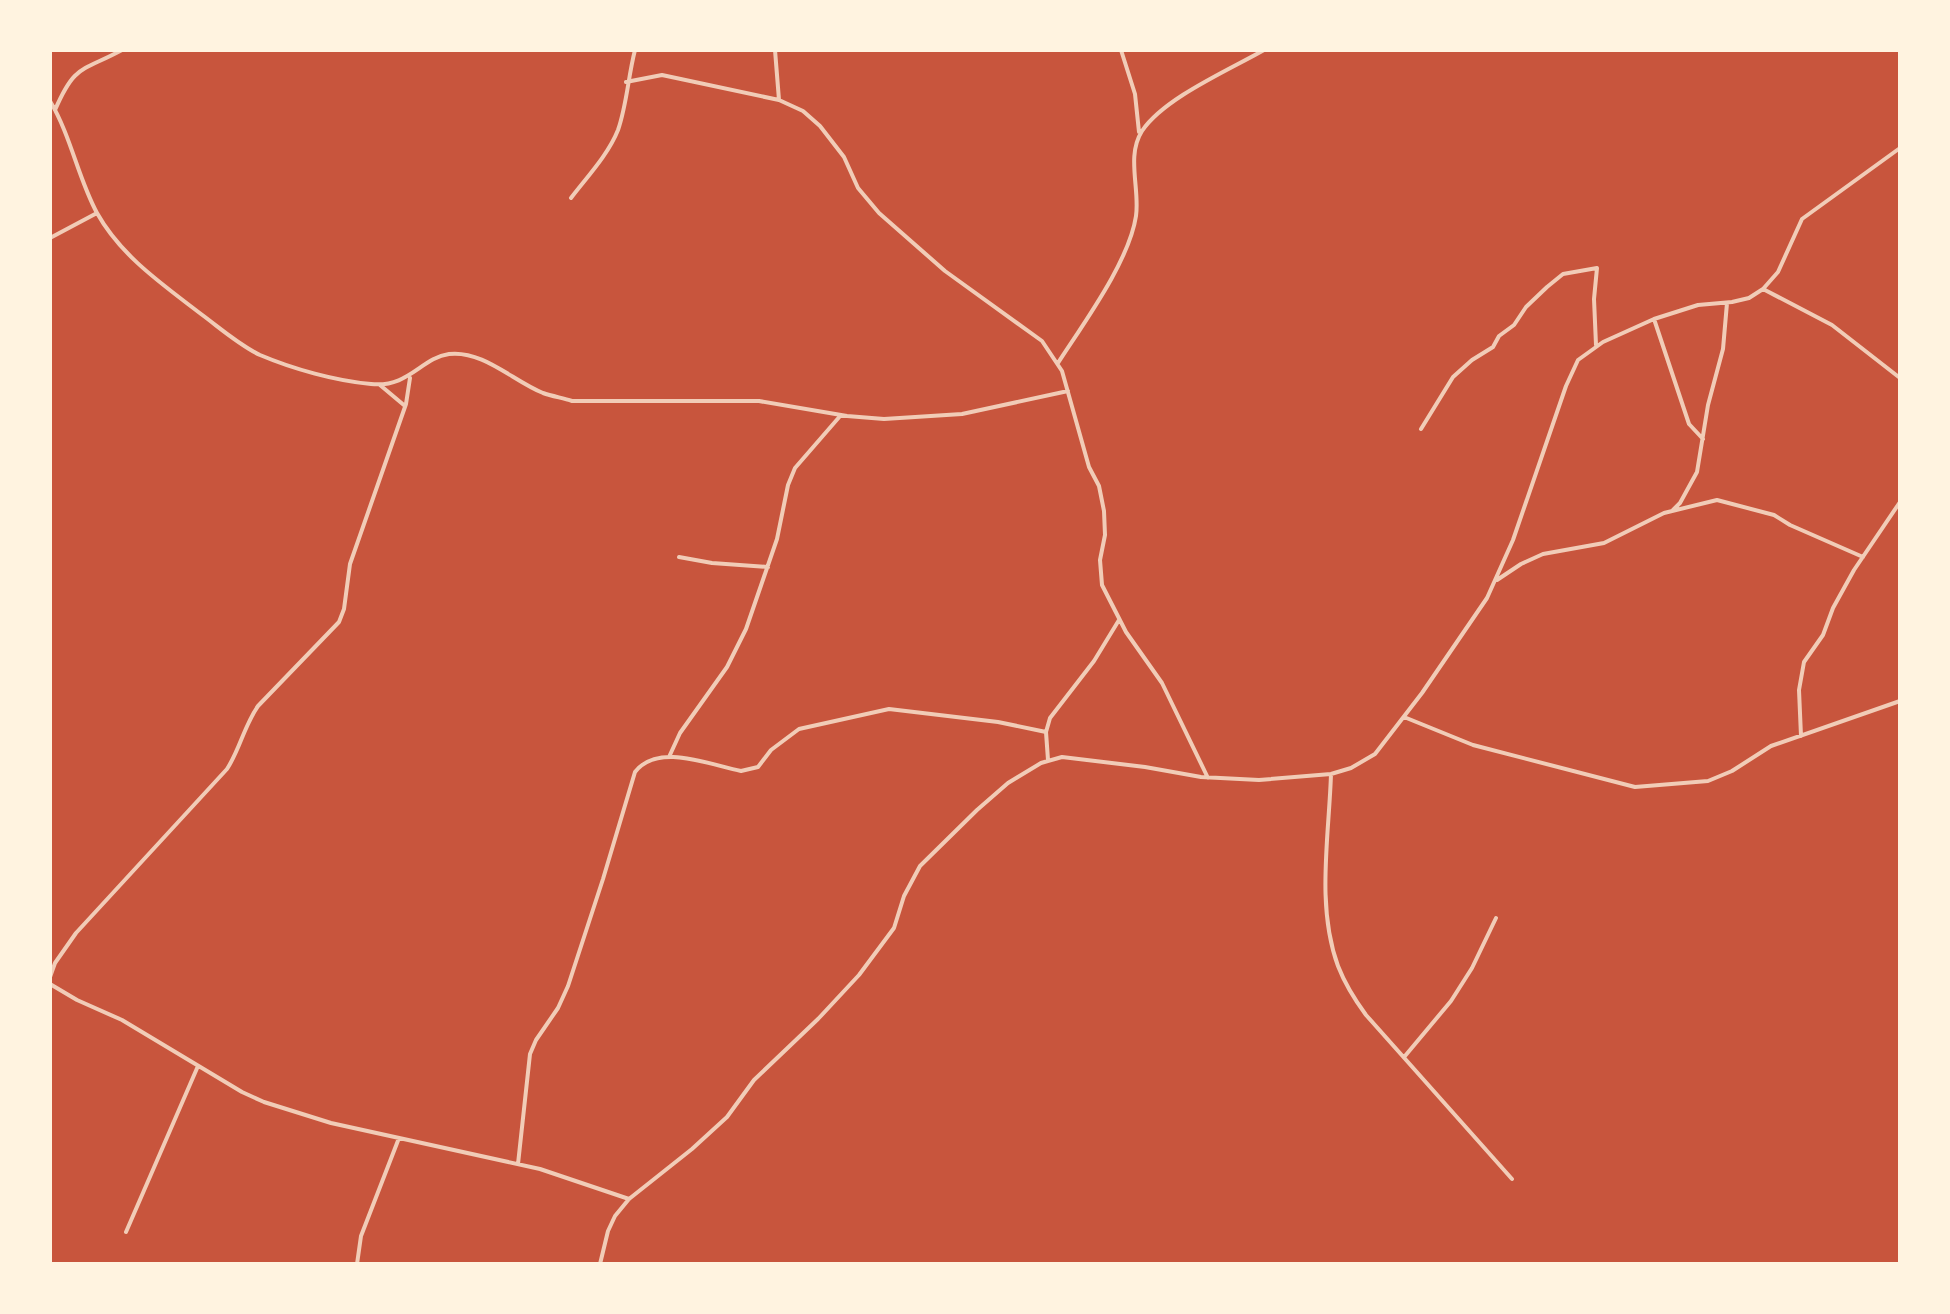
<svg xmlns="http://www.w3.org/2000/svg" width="1950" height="1314" font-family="Bitter,serif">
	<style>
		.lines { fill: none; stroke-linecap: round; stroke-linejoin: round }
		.minor { stroke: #f1ccb7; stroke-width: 4 }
	</style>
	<rect width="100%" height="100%" fill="#c8553d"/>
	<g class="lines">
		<path class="minor" d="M775,50L779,100
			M1121,50L1135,94L1139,132
			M626,82L662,75L779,100L803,111L820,126L844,157L858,188L879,213L945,271L1042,341L1062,371L1089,467L1099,486L1104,511L1105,535L1100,560L1102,585L1126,632L1162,683L1208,778
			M50,101C71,136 78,178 97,213C121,256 162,284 201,314C220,328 239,345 260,355C293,369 336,381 371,384C409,388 421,358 449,354C483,350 513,381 543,393C552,396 562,398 572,401H759L847,416L884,419L962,414L1068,391
			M55,110C75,64 81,72 122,50
			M571,198C587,177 608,155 618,130C627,104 628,77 635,50
			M50,238L97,213
			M1763,289L1832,325L1900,378
			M1654,319L1689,424L1703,439
			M1058,363C1083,324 1129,262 1136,216C1140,189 1126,156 1142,131C1164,98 1229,70 1264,50
			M380,385L405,406
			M1421,429L1453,377L1472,360L1493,347L1499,336L1514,325L1526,307L1547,287L1563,274L1597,268L1594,299L1596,345
			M1673,510L1680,503L1697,472L1708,405L1723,349L1727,303
			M679,557L712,563L768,567
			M1497,580L1521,564L1543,554L1604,543L1664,513L1717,500L1774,515L1790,525L1863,557
			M1404,717L1473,745L1635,787L1708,781L1732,771L1771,746L1900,701
			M1801,736L1799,690L1804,662L1823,635L1833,608L1854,570L1900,502
			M669,757L680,733L727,667L746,629L777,539L788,485L795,468L841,415
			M1048,760L1046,732L1050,718L1094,661L1119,620
			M1331,774C1329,837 1316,906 1338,966C1345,984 1355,1000 1366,1015L1512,1179
			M50,977L55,963L76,933L227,769C240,749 244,726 258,706L339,622L344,609L350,564L406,404L410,378
			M50,984L77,1000L122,1020L242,1092L264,1102L331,1123L540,1169L629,1199
			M1405,1056L1451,1001L1472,968L1496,918
			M518,1164L530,1054L536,1040L558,1008L568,986L603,879L635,772C658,742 710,765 741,771L758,767L771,750L799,729L889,709L998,722L1046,732
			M126,1232L198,1066
			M357,1264L361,1236L399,1138
			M600,1264L608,1231L615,1216L629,1199L692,1149L727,1117L754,1080L818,1019L859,975L894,928L904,896L920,866L977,810L1008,783L1041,763L1062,757L1145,767L1201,777L1259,780L1331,774L1351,768L1375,754L1422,693L1487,598L1513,540L1566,386L1578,360L1603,342L1654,319L1698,305L1732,302L1749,298L1763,289L1778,272L1802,219L1900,148"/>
	</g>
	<rect width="1950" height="1314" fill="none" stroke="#fff3e0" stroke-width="104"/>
</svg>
